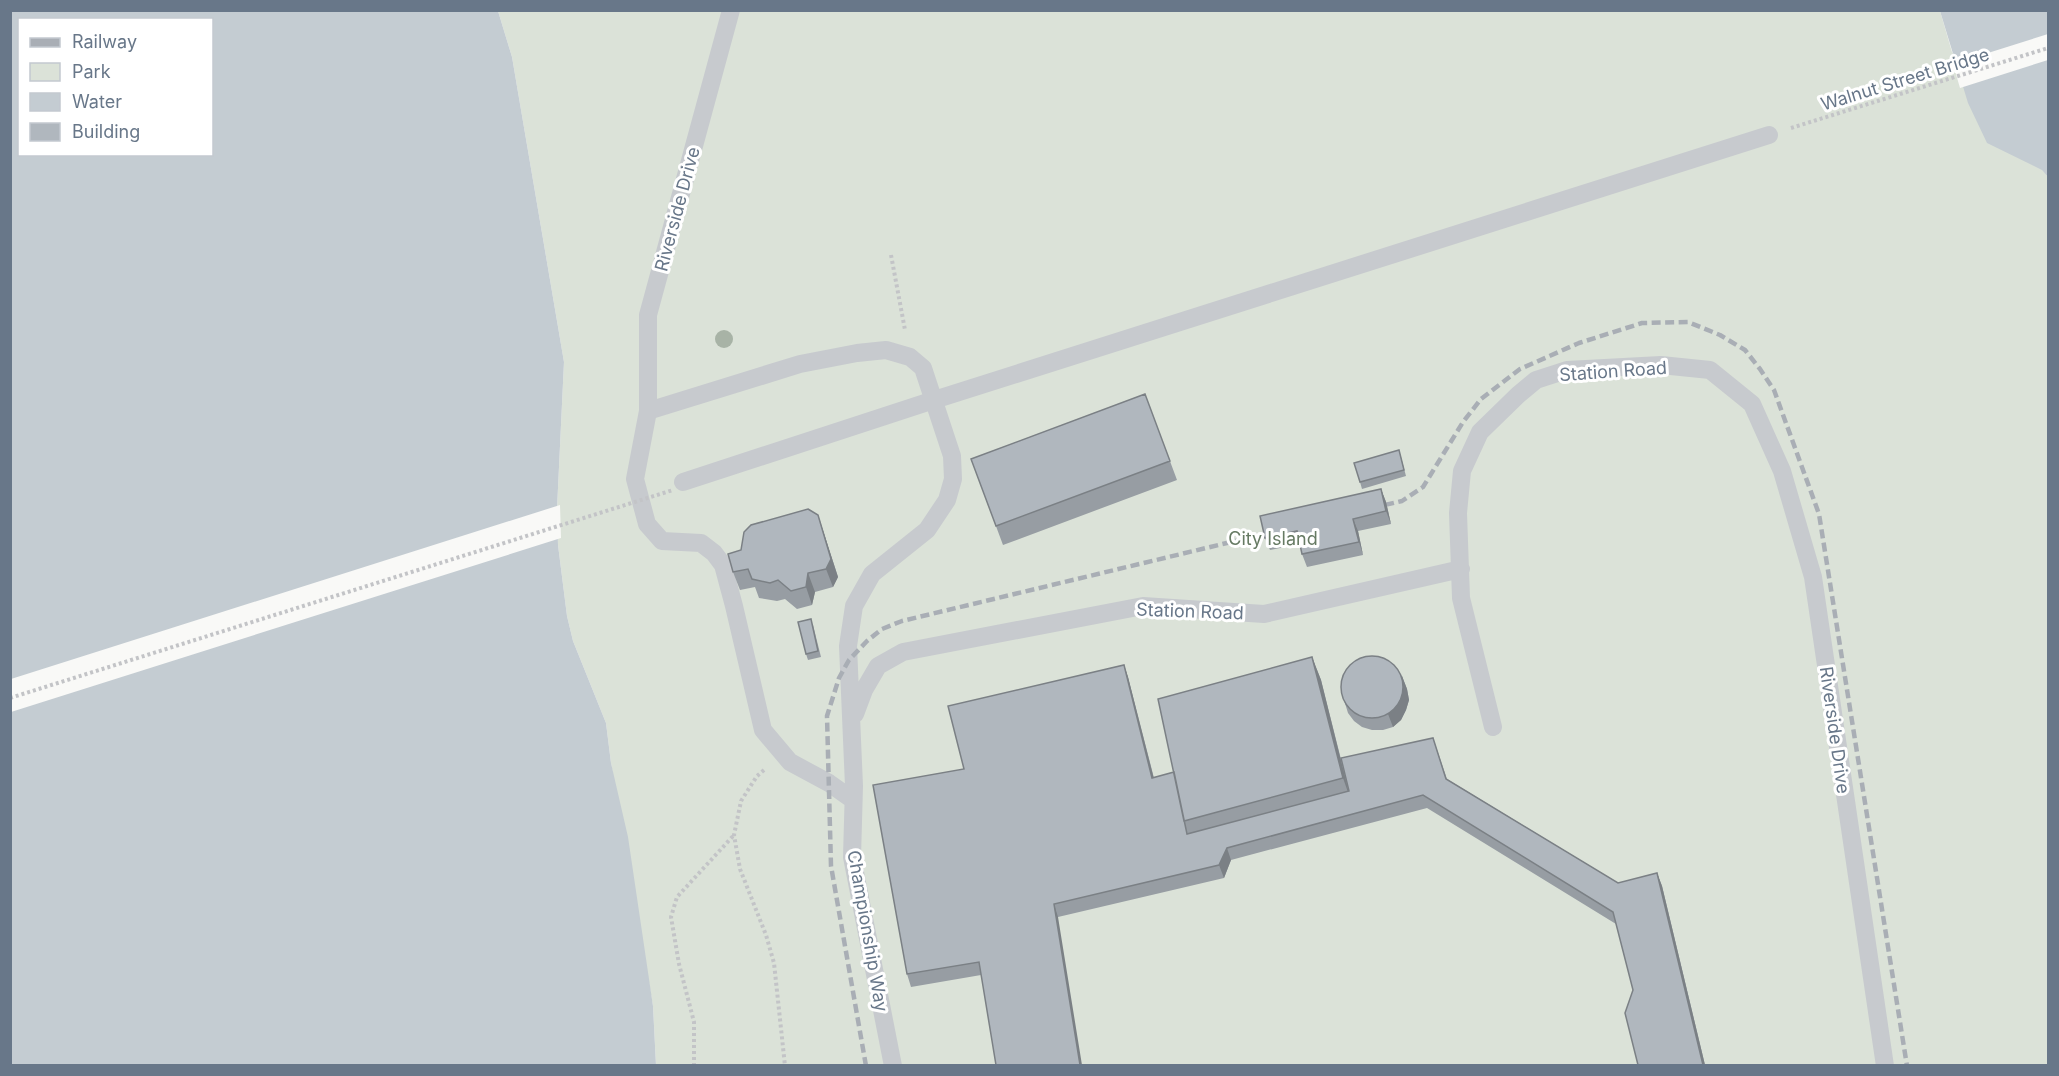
<svg xmlns="http://www.w3.org/2000/svg" width="2059" height="1076" font-family="Inter,sans-serif">
	<style>
		.green { fill: #dbe2d8 }
		.water { fill: #c4ccd2; fill-rule: evenodd }
		.pier { fill: #f9f9f7 }
		.lines { fill: none; stroke-linecap: round; stroke-linejoin: round }
		.path { stroke: #c3c4c7; stroke-width: 4; stroke-dasharray: 3 3; stroke-linecap: butt }
		.lane { stroke: #c7cace; stroke-width: 18 }
		.rail { stroke: #a9aeb5; stroke-width: 4.5; stroke-dasharray: 9 4.5; stroke-linecap: butt }
		.path-bridge { stroke: #c3c4c7; stroke-width: 4; stroke-dasharray: 3 3; stroke-linecap: butt }
		.tree { fill: #a8b3a6 }
		.wall { fill: #979da3 }
		.shaded-wall { fill: #7b8085 }
		.building { fill: #b0b7be; stroke: #7b8085; stroke-width: 1.5 }
		.labels { text-anchor: middle; dominant-baseline: central; stroke-width: 6; stroke-linejoin: round; paint-order: stroke }
		.street-label { font-size: 18px; fill: #687789; stroke: #fff }
		.park-label { font-size: 18px; fill: #667a63; stroke: #fff }
	</style>
	<rect width="100%" height="100%" fill="#f9f9f7"/>
	<path class="green" d="M498,11H1940L1952,52L2048,177V1065H656L653,1006L611,763L606,723L573,641L567,616L558,545L557,509L564,362L512,57Z"/>
	<path class="water" d="M10,11H498L512,57L564,362L557,509L558,545L567,616L573,641L606,723L611,763L628,837L653,1006L656,1065H11ZM20,20H212V154H20Z
		M1940,11H2048V177L2042,170L1987,143L1968,103Z"/>
	<path class="pier" d="M2048,34V60L1960,88L1953,64Z
		M560,505L561,538L11,712V679Z"/>
	<g class="lines">
		<path class="path" d="M1791,128L2048,48
			M891,255L905,330
			M764,770L757,776L741,801L734,835L740,869L766,935L774,963L785,1066
			M694,1066V1022L679,964L671,917L677,897L734,835"/>
		<path class="lane" d="M731,10L648,315V411L635,479L647,524L662,541L701,543L714,553L723,565L734,606L763,730L790,762L829,783L853,800
			M648,411L800,364L857,353L886,350L910,357L923,368L952,456L953,479L947,500L927,530L872,574L854,606L848,646L854,786L852,857L893,1066
			M683,482L934,400L1769,135
			M855,714L864,690L878,666L903,652L1143,606L1264,614L1461,569
			M1493,727L1461,598L1458,513L1462,471L1480,432L1518,395L1536,380L1567,370L1661,365L1710,370L1752,404L1782,471L1813,577L1885,1066"/>
		<path class="rail" d="M1372,508L1402,501L1423,487L1463,422L1481,399L1520,369L1579,343L1642,323L1688,322L1720,335L1745,350L1760,369L1774,390L1819,514L1907,1066
			M866,1066L831,866L827,716L839,678L849,660L867,641L882,629L902,621L1281,530"/>
		<path class="path-bridge" d="M10,698L673,490"/>
	</g>
	<circle class="tree" cx="724" cy="339" r="9"/>
	<path class="wall" d="M1145,394L1177,480L1003,545L971,459Z
		M1401,457L1406,476L1362,489L1360,482Z
		M1381,489L1386,502L1391,524L1358,531L1363,555L1307,567L1302,554L1300,544L1270,550L1265,538Z
		M818,515L838,577L833,587L815,592L812,605L797,609L785,599L777,601L759,598L755,587L740,590L733,572L741,550Z
		M813,625L821,657L808,660L806,654Z
		M1312,657L1321,680L1349,791L1433,738L1447,779L1618,883L1657,873L1662,886L1705,1065H1638L1633,990L1616,924L1427,808L1231,860L1224,878L1058,917L981,975L911,987L907,974L964,769L1124,665L1128,677L1154,778L1174,772Z
		M1402,676L1407,689L1409,700L1406,710L1401,720L1393,727L1383,730H1372L1362,727L1354,721L1348,713L1344,700Z"/>
	<path class="shaded-wall" d="M1381,489L1386,502L1391,524L1386,511Z
		M818,515L838,577L833,587L826,569Z
		M1353,519L1358,531L1363,555L1359,542Z
		M808,573L815,592L812,605L806,587Z
		M1312,657L1321,680L1351,801L1343,778Z
		M1124,665L1128,677L1157,791L1152,778Z
		M1402,676L1407,689L1409,700L1406,710L1401,720L1393,727L1388,714Z
		M1227,848L1231,860L1224,878L1219,865Z
		M1657,873L1662,886L1705,1065H1703Z
		M1054,904L1058,917L1082,1065H1080Z"/>
	<path class="building" d="M1145,394L1170,461L996,526L971,459Z
		M1399,450L1404,470L1360,482L1354,463Z
		M1381,489L1386,511L1353,519L1359,542L1302,554L1297,531L1265,538L1260,516Z
		M808,509L818,515L831,559L826,569L808,573L806,587L791,591L778,580L770,583L752,579L748,569L733,572L728,554L741,550L744,532L751,525Z
		M811,619L818,651L806,654L798,622Z
		M1341 687a31 31 0 1 1 62 0a31 31 0 1 1-62 0Z
		M1312,657L1343,778L1184,821L1158,699Z
		M1124,665L1152,778L1174,772L1187,834L1349,791L1341,758L1433,738L1446,779L1618,883L1657,873L1703,1065H1638L1625,1013L1633,990L1613,912L1423,795L1227,848L1219,865L1054,904L1080,1065H996L979,962L907,974L873,785L964,769L948,706Z"/>
	<g class="labels">
		<g class="street-label">
			<text transform="translate(1905 79) rotate(-17)">Walnut Street Bridge</text>
			<text transform="translate(677 209) rotate(-75)">Riverside Drive</text>
			<text transform="translate(1613 371) rotate(-4)">Station Road</text>
			<text transform="translate(1190 611) rotate(2)">Station Road</text>
			<text transform="translate(1835 730) rotate(82)">Riverside Drive</text>
			<text transform="translate(868 931) rotate(80)">Championship Way</text>
		</g>
		<g class="park-label">
			<text x="1273" y="538">City Island</text>
		</g>
	</g>
	<rect width="2059" height="1076" fill="none" stroke="#687789" stroke-width="24"/>
	<rect x="18" y="18" width="195" height="138" fill="#ffffff" stroke="#c3c9d0" stroke-width="1.5"/>
	<rect x="30" y="38" width="30" height="9" fill="#a9aeb5" stroke="#c3c9d0" stroke-width="1.5"/>
	<text x="72" y="48" font-size="18" fill="#687789">Railway</text>
	<rect x="30" y="63" width="30" height="18" fill="#dbe2d8" stroke="#c3c9d0" stroke-width="1.5"/>
	<text x="72" y="78" font-size="18" fill="#687789">Park</text>
	<rect x="30" y="93" width="30" height="18" fill="#c4ccd2" stroke="#c3c9d0" stroke-width="1.5"/>
	<text x="72" y="108" font-size="18" fill="#687789">Water</text>
	<rect x="30" y="123" width="30" height="18" fill="#b0b7be" stroke="#c3c9d0" stroke-width="1.5"/>
	<text x="72" y="138" font-size="18" fill="#687789">Building</text>
</svg>
